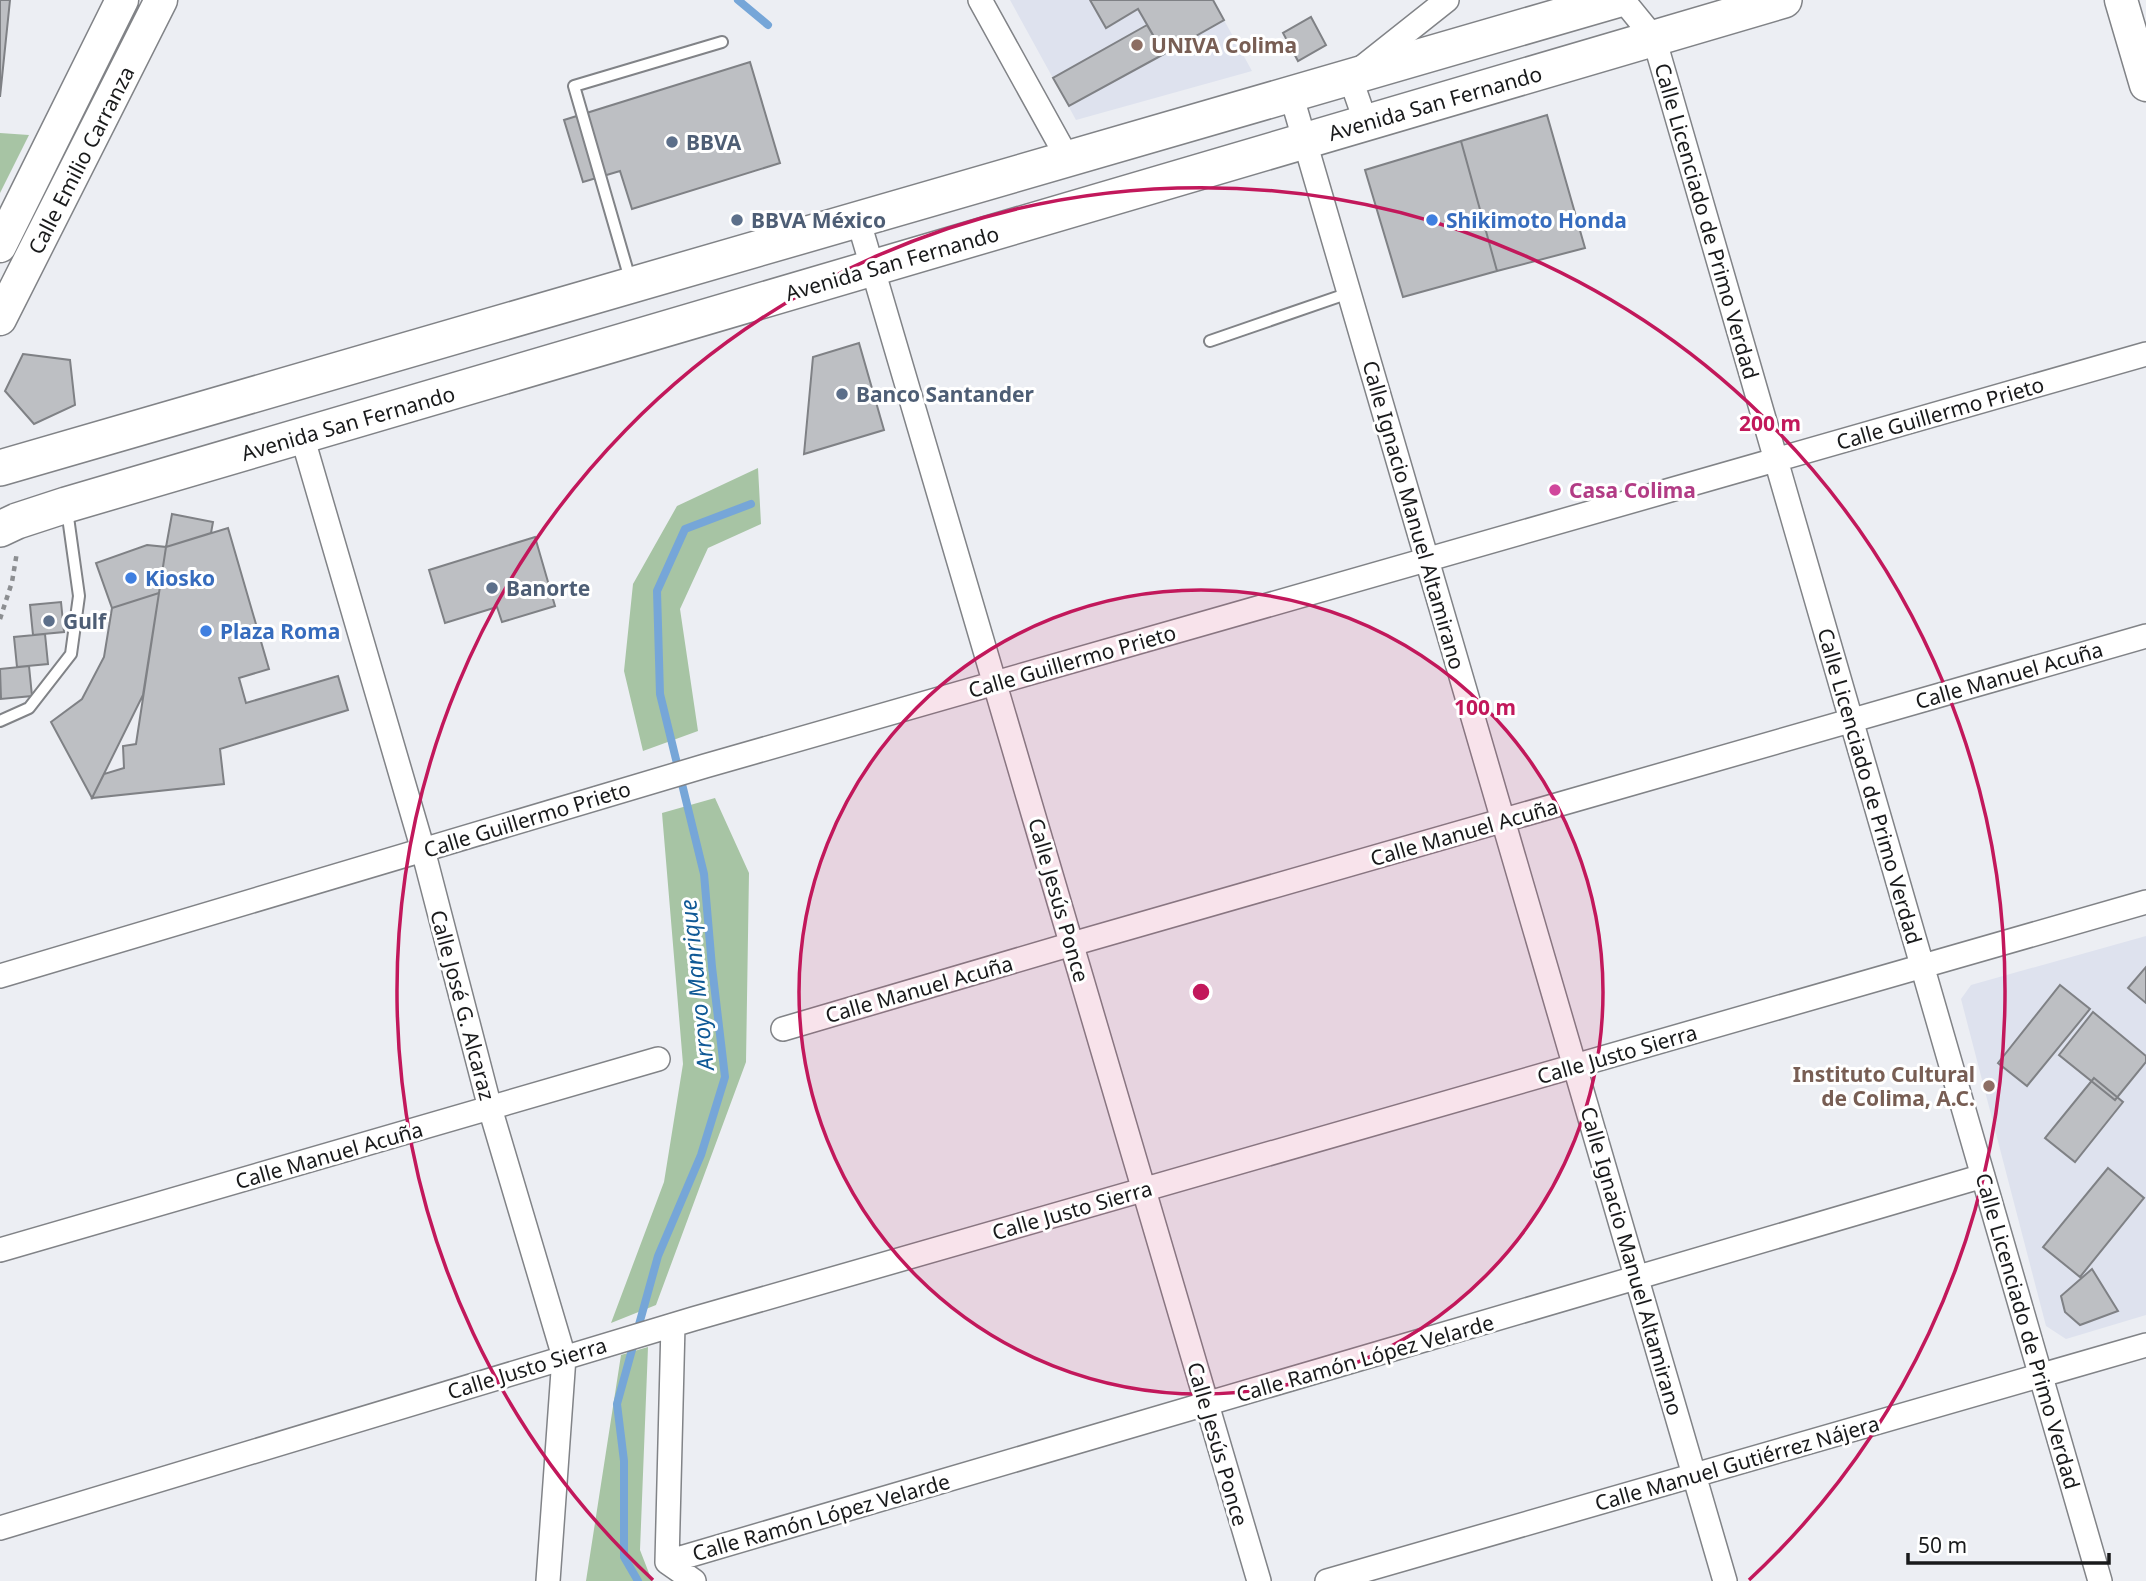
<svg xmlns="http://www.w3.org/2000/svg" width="2146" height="1581" font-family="'Noto Sans',sans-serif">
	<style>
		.built { fill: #dee2ee }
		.green { fill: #a7c4a4 }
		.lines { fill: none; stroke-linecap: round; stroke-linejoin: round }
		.stream { stroke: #76a6d8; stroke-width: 8 }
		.building { fill: #bdbfc3; stroke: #7f8185; stroke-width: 2 }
		.service-casing { stroke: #818387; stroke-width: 14 }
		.minor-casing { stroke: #818387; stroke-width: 26 }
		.secondary-casing { stroke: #818387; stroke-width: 35 }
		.primary-casing { stroke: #818387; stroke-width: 38 }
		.path { stroke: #8c8e91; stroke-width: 4.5; stroke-dasharray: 5 5; stroke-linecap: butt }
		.service { stroke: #fff; stroke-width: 10 }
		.minor { stroke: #fff; stroke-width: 23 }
		.secondary { stroke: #fff; stroke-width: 32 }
		.primary { stroke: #fff; stroke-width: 35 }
		.ring { fill: none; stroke: #c2185b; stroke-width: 3.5 }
		.education-dot { fill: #8d6e63; stroke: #fff; stroke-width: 2.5 }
		.service-dot { fill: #5c6f8a; stroke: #fff; stroke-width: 2.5 }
		.shop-dot { fill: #3f7fe0; stroke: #fff; stroke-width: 2.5 }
		.hotel-dot { fill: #d1479c; stroke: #fff; stroke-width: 2.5 }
		.labels { text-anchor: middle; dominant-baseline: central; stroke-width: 6; stroke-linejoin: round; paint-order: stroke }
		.education-label { font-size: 21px; font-weight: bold; fill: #785e54; stroke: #fff; text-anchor: start }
		.street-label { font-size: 21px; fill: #191a1b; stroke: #fff }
		.service-label { font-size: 21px; font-weight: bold; fill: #4e5e75; stroke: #fff; text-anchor: start }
		.shop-label { font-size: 21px; font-weight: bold; fill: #366cbe; stroke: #fff; text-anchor: start }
		.hotel-label { font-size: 21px; font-weight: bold; fill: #b23c85; stroke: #fff; text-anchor: start }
		.water-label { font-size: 23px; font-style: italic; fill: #105996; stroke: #fff }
		.centre { fill: #c2185b; stroke: #fff; stroke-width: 3.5 }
		.ring-label { font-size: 21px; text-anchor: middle; font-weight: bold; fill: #c2185b; stroke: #fff; stroke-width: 6; stroke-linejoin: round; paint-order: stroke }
	</style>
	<rect width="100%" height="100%" fill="#eceef3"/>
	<path class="built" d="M1010,0H1213L1252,71L1076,120Z
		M2146,936V1315L2066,1339L2046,1326L1961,999L1971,985Z"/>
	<path class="green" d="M0,133L29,135L0,193Z
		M758,468L761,524L708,548L680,609L698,731L643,751L624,671L633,584L677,506Z
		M715,798L749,873L746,1062L656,1305L611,1323L664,1182L683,1064L662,813Z
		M648,1347L640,1550L652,1581H586L621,1355Z"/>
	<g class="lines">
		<path class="stream" d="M738,0L768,25
			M638,1581L624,1557V1461L617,1404L658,1256L701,1155L725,1077L712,967L704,874L660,694L657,591L685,529L751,504"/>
	</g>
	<path class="building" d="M0,0H10L0,97Z
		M1090,0H1213L1224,20L1164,54L1138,9L1106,28Z
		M1311,17L1326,45L1298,61L1283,33Z
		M1147,25L1164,54L1069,106L1053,78Z
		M750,62L780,163L632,209L620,171L583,182L564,120Z
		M1547,115L1585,248L1497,271L1461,141Z
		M1461,141L1497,271L1403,297L1365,170Z
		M859,343L884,430L804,454L813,357Z
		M23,354L70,360L75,405L34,424L5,391Z
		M172,514L213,522L211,533L166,547Z
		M228,528L269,669L239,678L246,703L338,676L348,710L220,749L224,784L92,798L104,774L124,768L123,746L136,744L166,547Z
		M535,537L555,606L502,622L497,607L445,623L429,570Z
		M147,545L166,547L159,593L112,608L96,563Z
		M159,593L143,695L92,798L51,722L82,699L104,657L112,608Z
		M61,602L64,632L33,635L30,605Z
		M45,634L48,664L17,667L14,637Z
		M29,666L32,696L1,699L0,669Z
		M2146,967V1003L2128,988Z
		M2060,985L2090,1009L2027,1086L1998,1063Z
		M2093,1012L2146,1056V1062L2115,1100L2059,1055Z
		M2094,1078L2123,1102L2075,1162L2045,1138Z
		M2108,1168L2144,1198L2080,1277L2043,1247Z
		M2092,1269L2118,1311L2080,1325L2065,1312L2061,1296Z"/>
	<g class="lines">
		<g class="service-casing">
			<path id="service" d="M630,279L574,86L722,42
				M1210,341L1349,293
				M0,721L29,708L71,654L79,596L67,510"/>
		</g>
		<g class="minor-casing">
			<path id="minor" d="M980,0L1068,159
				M1623,0L1654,38L2100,1581
				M1291,94L1725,1581
				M1366,123L1350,77L1447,0
				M858,219L1259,1581
				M302,436L423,850L490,1108L564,1357L548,1581
				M0,976L705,766L2146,354
				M783,1029L1072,944L2146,636
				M0,1250L658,1059
				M673,1325L667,1562L694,1581
				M0,1528L693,1319L2146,902
				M667,1562L1983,1176
				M1327,1581L2146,1345"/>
		</g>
		<g class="secondary-casing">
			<path id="secondary" d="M2121,0L2146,85
				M0,246L122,0
				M0,319L161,0"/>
		</g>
		<g class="primary-casing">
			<path id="primary" d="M0,468L1616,0
				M0,529L17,521L66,505L1784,0"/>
		</g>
		<path class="path" d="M0,619L12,582L17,552"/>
		<use href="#service" class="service"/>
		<use href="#minor" class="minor"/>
		<use href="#secondary" class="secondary"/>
		<use href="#primary" class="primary"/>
	</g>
	<circle cx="1201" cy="992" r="402" fill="#c2185b" fill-opacity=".12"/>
	<g class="ring">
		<circle cx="1201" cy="992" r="402"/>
		<path d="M653 1580A804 804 0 1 1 1749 1580"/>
	</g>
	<g class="education-dot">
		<circle cx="1137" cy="45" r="7"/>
		<circle cx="1989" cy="1086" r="7"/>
	</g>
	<g class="service-dot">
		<circle cx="672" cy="142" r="7"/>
		<circle cx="737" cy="220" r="7"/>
		<circle cx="842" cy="394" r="7"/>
		<circle cx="492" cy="588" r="7"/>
		<circle cx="49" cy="621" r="7"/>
	</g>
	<g class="shop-dot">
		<circle cx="1432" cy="220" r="7"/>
		<circle cx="131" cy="578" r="7"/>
		<circle cx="206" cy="631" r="7"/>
	</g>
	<circle class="hotel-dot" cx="1555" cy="490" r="7"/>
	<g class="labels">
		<g class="education-label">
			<text x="1151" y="45">UNIVA Colima</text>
			<text x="1975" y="1074" text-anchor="end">Instituto Cultural<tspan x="1975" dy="24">de Colima, A.C.</tspan></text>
		</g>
		<g class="street-label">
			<text transform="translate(1435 103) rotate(-16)">Avenida San Fernando</text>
			<text transform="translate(81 160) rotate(-63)">Calle Emilio Carranza</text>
			<text transform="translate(1707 221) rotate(74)">Calle Licenciado de Primo Verdad</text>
			<text transform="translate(892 263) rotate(-16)">Avenida San Fernando</text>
			<text transform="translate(1940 413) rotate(-16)">Calle Guillermo Prieto</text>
			<text transform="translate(348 423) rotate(-16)">Avenida San Fernando</text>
			<text transform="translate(1414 515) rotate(74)">Calle Ignacio Manuel Altamirano</text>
			<text transform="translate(1072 661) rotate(-16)">Calle Guillermo Prieto</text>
			<text transform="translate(2009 675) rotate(-16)">Calle Manuel Acuña</text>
			<text transform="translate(1870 786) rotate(74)">Calle Licenciado de Primo Verdad</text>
			<text transform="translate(527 819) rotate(-17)">Calle Guillermo Prieto</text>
			<text transform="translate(1464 832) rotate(-16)">Calle Manuel Acuña</text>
			<text transform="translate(1059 900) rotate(74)">Calle Jesús Ponce</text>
			<text transform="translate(919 989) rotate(-16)">Calle Manuel Acuña</text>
			<text transform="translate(463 1005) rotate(75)">Calle José G. Alcaraz</text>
			<text transform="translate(1617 1054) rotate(-16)">Calle Justo Sierra</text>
			<text transform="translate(329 1155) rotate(-16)">Calle Manuel Acuña</text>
			<text transform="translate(1072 1210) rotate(-16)">Calle Justo Sierra</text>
			<text transform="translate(1632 1261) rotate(74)">Calle Ignacio Manuel Altamirano</text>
			<text transform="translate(2028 1331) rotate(74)">Calle Licenciado de Primo Verdad</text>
			<text transform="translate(1365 1358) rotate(-16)">Calle Ramón López Velarde</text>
			<text transform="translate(527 1368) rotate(-17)">Calle Justo Sierra</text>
			<text transform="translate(1218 1444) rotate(74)">Calle Jesús Ponce</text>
			<text transform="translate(1737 1463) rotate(-16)">Calle Manuel Gutiérrez Nájera</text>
			<text transform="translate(821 1517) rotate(-16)">Calle Ramón López Velarde</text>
		</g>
		<g class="service-label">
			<text x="686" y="142">BBVA</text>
			<text x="751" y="220">BBVA México</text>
			<text x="856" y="394">Banco Santander</text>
			<text x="506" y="588">Banorte</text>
			<text x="63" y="621">Gulf</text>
		</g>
		<g class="shop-label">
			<text x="1446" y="220">Shikimoto Honda</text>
			<text x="145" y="578">Kiosko</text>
			<text x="220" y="631">Plaza Roma</text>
		</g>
		<g class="hotel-label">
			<text x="1569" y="490">Casa Colima</text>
		</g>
		<g class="water-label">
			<text transform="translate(696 985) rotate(-96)">Arroyo Manrique</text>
		</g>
	</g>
	<circle cx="1201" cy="992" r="10" class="centre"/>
	<g class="ring-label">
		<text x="1770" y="431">200 m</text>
		<text x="1485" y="715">100 m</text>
	</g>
	<path d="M1908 1553v10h201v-10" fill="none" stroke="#191a1b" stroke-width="3.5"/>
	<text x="1918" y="1553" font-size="21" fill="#191a1b" stroke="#ffffff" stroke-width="5" paint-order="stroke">50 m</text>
</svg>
